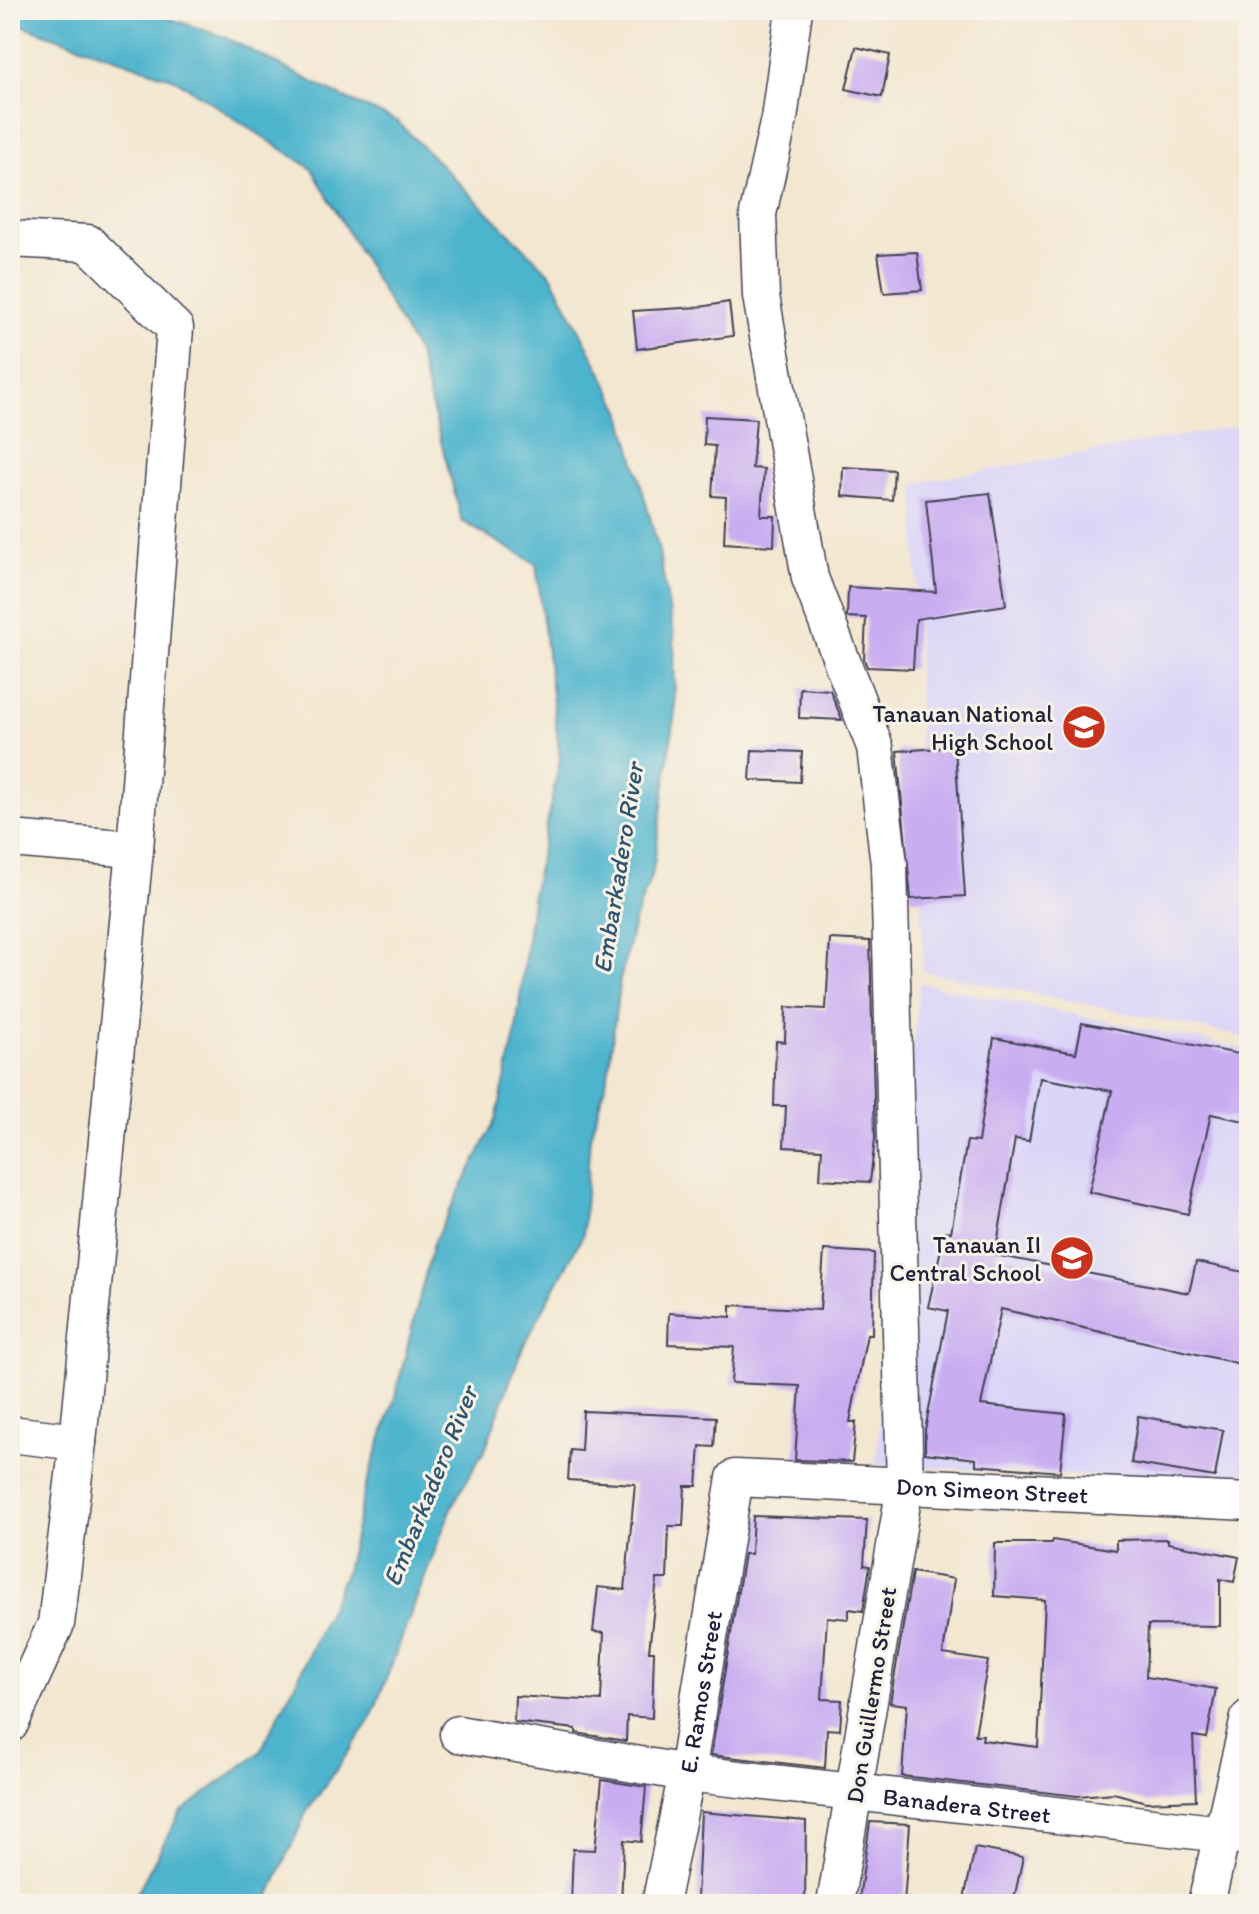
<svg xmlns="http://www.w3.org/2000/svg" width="1259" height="1914" font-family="Itim,sans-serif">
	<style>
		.built { fill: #dbd6f7 }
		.water { fill: #4eb4cd; stroke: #386b84; stroke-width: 2 }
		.building { fill: #c9adf1 }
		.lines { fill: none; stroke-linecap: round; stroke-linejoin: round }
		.street-casing { stroke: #414052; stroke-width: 39 }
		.street { stroke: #fff; stroke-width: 36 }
		.labels { text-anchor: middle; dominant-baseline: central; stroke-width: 6; stroke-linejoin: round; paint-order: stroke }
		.poi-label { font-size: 24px; fill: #22223b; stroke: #f7f3e8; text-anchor: end }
		.street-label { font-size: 24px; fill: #22223b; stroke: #f7f3e8 }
		.water-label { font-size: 26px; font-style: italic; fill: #31556e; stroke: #f7f3e8 }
	</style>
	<rect width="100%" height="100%" fill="#f7f3e8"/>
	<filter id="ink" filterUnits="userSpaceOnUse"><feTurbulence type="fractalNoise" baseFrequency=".0125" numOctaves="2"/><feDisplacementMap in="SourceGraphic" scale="16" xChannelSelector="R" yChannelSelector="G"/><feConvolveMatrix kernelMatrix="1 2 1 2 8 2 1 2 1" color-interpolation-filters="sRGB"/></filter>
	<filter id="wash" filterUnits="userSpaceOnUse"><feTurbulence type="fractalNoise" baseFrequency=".006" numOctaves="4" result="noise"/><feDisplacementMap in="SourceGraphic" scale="32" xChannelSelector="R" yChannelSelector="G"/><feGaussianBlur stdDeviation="1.8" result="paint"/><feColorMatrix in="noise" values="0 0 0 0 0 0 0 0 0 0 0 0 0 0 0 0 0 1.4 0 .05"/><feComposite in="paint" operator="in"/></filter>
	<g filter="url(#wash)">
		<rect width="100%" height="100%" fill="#f3e7d1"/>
		<path class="built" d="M1249,424V1038L923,971L915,483Z
			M919,983L1249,1050V1484L876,1465Z"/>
		<path class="water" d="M10,10H144L225,37L342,97L397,121L552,276L621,411L658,547L674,636L675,712L653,871L634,921L619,985L608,1075L590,1137L583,1235L522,1349L485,1449L452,1506L370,1721L306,1813L266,1904H131L180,1813L260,1752L299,1676L346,1571L365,1488L394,1401L433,1243L496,1120L516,1031L533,891L560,759L536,564L462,521L418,354L312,169L175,79L10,21Z"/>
		<g id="blocks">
			<path class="building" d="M856,47L890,55L882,97L846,89Z
				M917,252L922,290L884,293L878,254Z
				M729,302L733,336L637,349L633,311L700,307Z
				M705,416L756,419L752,468L764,469L761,516H775L774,546L724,543L726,497L712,496L715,446L704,445Z
				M843,467L894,470L892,500L842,496Z
				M990,493L1006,605L916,619L913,669L867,667L864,659L866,618L847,617L848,587L936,592L926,500Z
				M800,688L830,690L842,720L799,718Z
				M955,747L965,896L911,899L897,751Z
				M752,750L802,752L800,782L750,780Z
				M830,939L870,941L875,1138L870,1182L820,1179L822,1149L784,1147L786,1106H774L776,1041L785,1042L786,1007L826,1009Z
				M1082,1023L1249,1056V1122L1211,1114L1188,1214L1089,1192L1112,1091L1040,1078L1029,1141L1015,1139L995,1255L1189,1293L1196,1262L1249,1273V1366L1001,1309L981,1405L1066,1414L1060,1472L976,1465V1459L925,1453V1430L948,1311L928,1307L945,1231L951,1232L967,1141L978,1142L994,1038L1076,1053Z
				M824,1250L874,1253L872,1334H867L850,1422H856L852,1462L795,1460L800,1386L731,1383L734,1347L668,1344L669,1313L731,1317V1305L820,1310Z
				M583,1411L716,1417L714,1447L700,1446L697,1486H685L683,1526H669L667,1579H657L649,1651H654L652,1718L627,1716L626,1741L576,1733V1729L514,1722L515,1696L601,1701L604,1633L593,1632L598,1587L625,1590L635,1484L568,1480L570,1450L581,1451Z
				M1138,1416L1223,1430L1215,1477L1131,1463Z
				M753,1516L867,1520L864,1565L870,1566L863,1611L849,1609V1619L827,1617L822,1699L842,1700L840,1730L827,1729L825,1768L711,1755L744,1554H751Z
				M1168,1539V1543L1239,1557L1234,1582L1220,1579V1626L1148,1625L1146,1677L1216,1689L1207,1738L1193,1736L1196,1800L1146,1802L1114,1793L1078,1796L902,1776L907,1705L890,1703L912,1572L954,1579L943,1654L988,1661L975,1735H983L982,1740L1038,1747L1045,1600L994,1596L995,1543H1052L1053,1540L1116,1550V1540Z
				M602,1780L646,1787L641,1842L624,1840L621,1904H571L573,1849L595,1850Z
				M701,1812L806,1821L805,1904L697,1899Z
				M870,1822L910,1824L904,1903L859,1899Z
				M975,1848L1023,1857L1013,1904H963Z"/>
		</g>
	</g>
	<g filter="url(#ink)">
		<use href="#blocks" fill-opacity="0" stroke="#414052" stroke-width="2"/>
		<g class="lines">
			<g class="street-casing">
				<g id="street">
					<path d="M794,10L779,119L758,214L761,296L810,578L875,747L889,864L905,1486L835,1904"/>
					<path d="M10,239L88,243L175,328L135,849L78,1442L56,1624L10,1724"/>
					<path d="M10,839L135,849"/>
					<path d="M10,1434L78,1442"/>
					<path id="s1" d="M458,1734L687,1773L1249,1837"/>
					<path id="s2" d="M660,1904L687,1773L735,1478L1249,1502"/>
					<path d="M1206,1904L1249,1718"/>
				</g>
			</g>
			<use href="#street" class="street"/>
		</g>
	</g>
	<defs>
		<g id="school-disc" transform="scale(2.3)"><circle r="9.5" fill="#c8321e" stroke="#f7f3e8"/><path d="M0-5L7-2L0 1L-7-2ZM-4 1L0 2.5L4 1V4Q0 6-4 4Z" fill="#fff"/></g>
	</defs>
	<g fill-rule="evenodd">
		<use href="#school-disc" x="1084" y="727"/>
		<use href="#school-disc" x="1072" y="1258"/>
	</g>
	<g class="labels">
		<g class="poi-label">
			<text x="1053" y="713">Tanauan National<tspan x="1053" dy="28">High School</tspan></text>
			<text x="1041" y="1244">Tanauan II<tspan x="1041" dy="28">Central School</tspan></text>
		</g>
		<g class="street-label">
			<text stroke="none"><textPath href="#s2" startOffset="690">Don Simeon Street</textPath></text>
			<text stroke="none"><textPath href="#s2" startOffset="216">E. Ramos Street</textPath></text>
			<text transform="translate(871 1695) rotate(-81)">Don Guillermo Street</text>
			<text stroke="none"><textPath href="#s1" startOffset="514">Banadera Street</textPath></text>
		</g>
		<g class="water-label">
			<text transform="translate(618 868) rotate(-81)">Embarkadero River</text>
			<text transform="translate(430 1486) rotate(-68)">Embarkadero River</text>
		</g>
	</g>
	<rect width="1259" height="1914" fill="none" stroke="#f7f3e8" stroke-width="40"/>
</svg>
